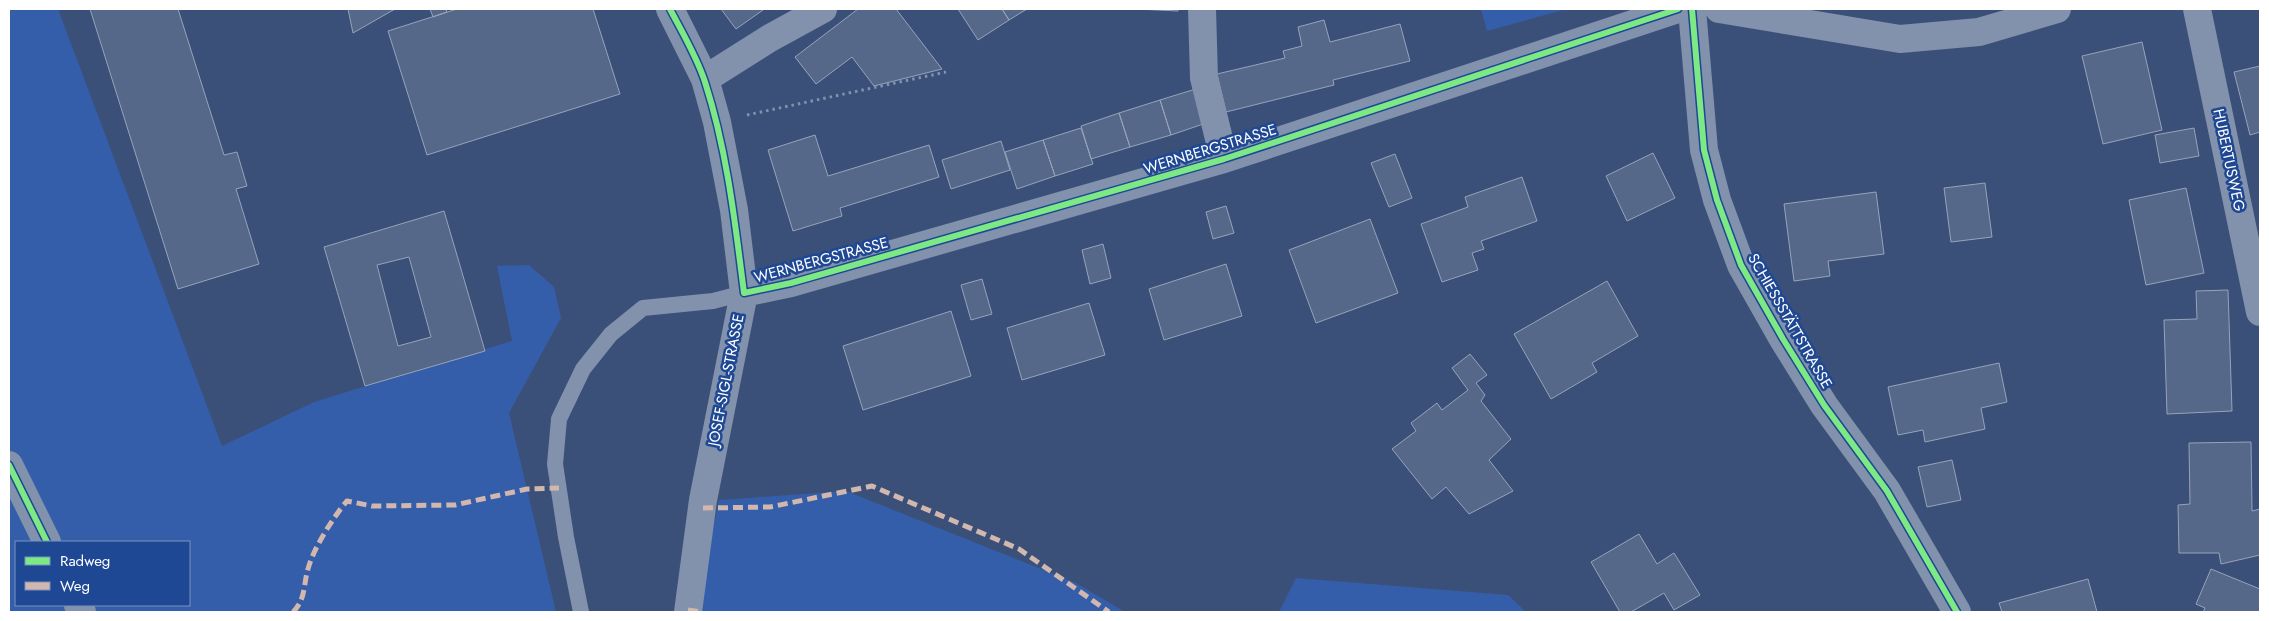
<svg xmlns="http://www.w3.org/2000/svg" width="2269" height="621" font-family="Jost,sans-serif">
	<style>
		.green { fill: #355eaa; fill-rule: evenodd }
		.building { fill: #566889; stroke: #97a3ba; fill-rule: evenodd }
		.lines { fill: none; stroke-linecap: round; stroke-linejoin: round }
		.path { stroke: #8291ac; stroke-width: 3; stroke-dasharray: 2.5 4; stroke-linecap: butt }
		.service { stroke: #8291ac; stroke-width: 16 }
		.minor { stroke: #8291ac; stroke-width: 28 }
		.quiet { stroke: #d1b7ad; stroke-width: 5; stroke-dasharray: 10 5; stroke-linecap: butt }
		.cycleway-casing { stroke: #1f4894; stroke-width: 9 }
		.cycleway { stroke: #7ce984; stroke-width: 6 }
		.labels { text-anchor: middle; dominant-baseline: central; stroke-width: 5; stroke-linejoin: round; paint-order: stroke }
		.street-label { font-size: 15px; fill: #fff; stroke: #1f4894 }
	</style>
	<rect width="100%" height="100%" fill="#3a5079"/>
	<path class="green" d="M9,9H58L222,446L314,402L512,341L497,266L529,265L554,287L561,318L509,413L556,612H9ZM16,542H189V605H16Z
		M1481,9H1566L1487,31Z
		M846,491L1076,583L1125,612H696L719,500Z
		M1296,578L1508,595L1526,612H1279Z"/>
	<path class="building" d="M90,9H178L224,155L237,152L247,186L236,189L259,264L178,289Z
		M348,9H395L353,33Z
		M430,9H446L447,12L433,17Z
		M457,9H593L620,94L427,155L388,31Z
		M721,9H762L763,10L736,29Z
		M858,9H896L942,69L874,86L852,57L816,84L795,57Z
		M958,9H1002L1009,20L978,40Z
		M1002,9H1027L1009,20Z
		M1137,9H1178V11Z
		M1324,20L1330,42L1400,24L1410,61L1333,80L1334,85L1226,112L1217,74L1285,58L1283,51L1302,46L1298,27Z
		M2142,42L2162,130L2103,144L2082,56Z
		M2260,66V132L2250,135L2234,72Z
		M1202,87L1212,121L1171,135L1160,100Z
		M1160,100L1171,135L1130,147L1119,113Z
		M1119,113L1130,147L1091,159L1081,126Z
		M1081,128L1093,164L1055,176L1043,140Z
		M2194,128L2199,156L2160,163L2155,135Z
		M815,135L828,176L929,145L939,177L840,208L842,216L793,231L768,150Z
		M1043,140L1055,176L1017,189L1005,152Z
		M1001,141L1010,170L951,189L942,160Z
		M1653,153L1675,198L1627,221L1606,176Z
		M1395,154L1412,198L1389,207L1371,163Z
		M1522,177L1537,221L1481,241L1484,249L1472,253L1478,270L1442,282L1421,224L1468,207L1465,197Z
		M1985,183L1992,237L1951,242L1944,188Z
		M2186,188L2204,273L2146,285L2129,200Z
		M1876,192L1884,254L1828,261L1830,276L1794,281L1784,204Z
		M1226,206L1234,233L1213,239L1206,212Z
		M444,211L485,351L365,386L324,247ZM409,257L431,337L398,346L377,265Z
		M1370,219L1398,293L1316,323L1289,250Z
		M1103,244L1111,278L1090,284L1082,250Z
		M1226,264L1242,316L1164,340L1149,289Z
		M982,279L992,314L971,320L961,285Z
		M1607,281L1638,336L1592,363L1597,372L1551,399L1514,334Z
		M2228,290L2232,411L2167,414L2164,320L2197,319L2196,291Z
		M1089,303L1105,355L1022,380L1007,328Z
		M951,311L971,376L863,410L843,346Z
		M1470,354L1487,375L1476,383L1485,395L1481,401L1511,439L1489,460L1513,491L1469,514L1446,487L1432,499L1392,449L1416,431L1411,423L1437,403L1442,410L1468,390L1452,368Z
		M1999,363L2007,402L1981,408L1985,429L1925,442L1923,430L1898,435L1888,387Z
		M2251,442L2252,511L2260,509V555L2221,564L2219,553H2179L2178,505L2190,504L2189,443Z
		M1952,460L1961,500L1927,507L1918,467Z
		M1639,534L1657,564L1674,553L1700,595L1674,610L1664,593L1631,612H1620L1591,562Z
		M2211,569L2260,589V612H2203L2205,608L2196,604Z
		M2088,579L2097,612H2002L1999,603Z"/>
	<g class="lines">
		<path class="path" d="M747,115L946,72"/>
		<path class="service" d="M581,612L566,537L555,464L559,419L583,369L611,334L643,308L713,301L744,293"/>
		<path class="minor" d="M670,9L705,79L717,122L734,210L744,293L703,500L688,612
			M1202,9L1204,78L1224,159
			M1692,9L1704,150L1717,200L1741,265L1783,339L1824,405L1887,491L1957,612
			M1719,9L1900,39L1979,32L2057,9
			M2197,9L2260,312
			M705,79L770,38L823,9
			M744,293L791,283L1224,159L1678,9
			M9,465L47,542
			M78,605L82,612"/>
		<path class="quiet" d="M703,508L770,507L872,486L1019,549L1109,612
			M688,610L702,612
			M293,612C306,599 303,586 308,569C313,549 334,516 347,501L372,506L455,505L527,489L559,488"/>
		<g class="cycleway-casing">
			<path id="cycleway" d="M670,9C682,32 697,57 705,82C727,150 735,222 744,293L791,283L1224,159L1678,9
				M1692,9L1704,150L1717,200L1741,265L1783,339L1824,405L1887,491L1957,612
				M9,465L47,542"/>
		</g>
		<use href="#cycleway" class="cycleway"/>
	</g>
	<g class="labels">
		<g class="street-label">
			<text transform="translate(1210 149) rotate(-17)">WERNBERGSTRASSE</text>
			<text transform="translate(2229 160) rotate(78)">HUBERTUSWEG</text>
			<text transform="translate(821 260) rotate(-15)">WERNBERGSTRASSE</text>
			<text transform="translate(1790 321) rotate(60)">SCHIESSSTÄTTSTRASSE</text>
			<text transform="translate(726 380) rotate(-79)">JOSEF-SIGL-STRASSE</text>
		</g>
	</g>
	<rect width="2269" height="621" fill="none" stroke="#ffffff" stroke-width="20"/>
	<rect x="15" y="541" width="175" height="65" fill="#1f4894" stroke="#7991bf"/>
	<rect x="25" y="557" width="25" height="8" fill="#7ce984" stroke="#7991bf"/>
	<text x="60" y="566" font-size="15" fill="#ffffff">Radweg</text>
	<rect x="25" y="582" width="25" height="8" fill="#d1b7ad" stroke="#7991bf"/>
	<text x="60" y="591" font-size="15" fill="#ffffff">Weg</text>
</svg>
